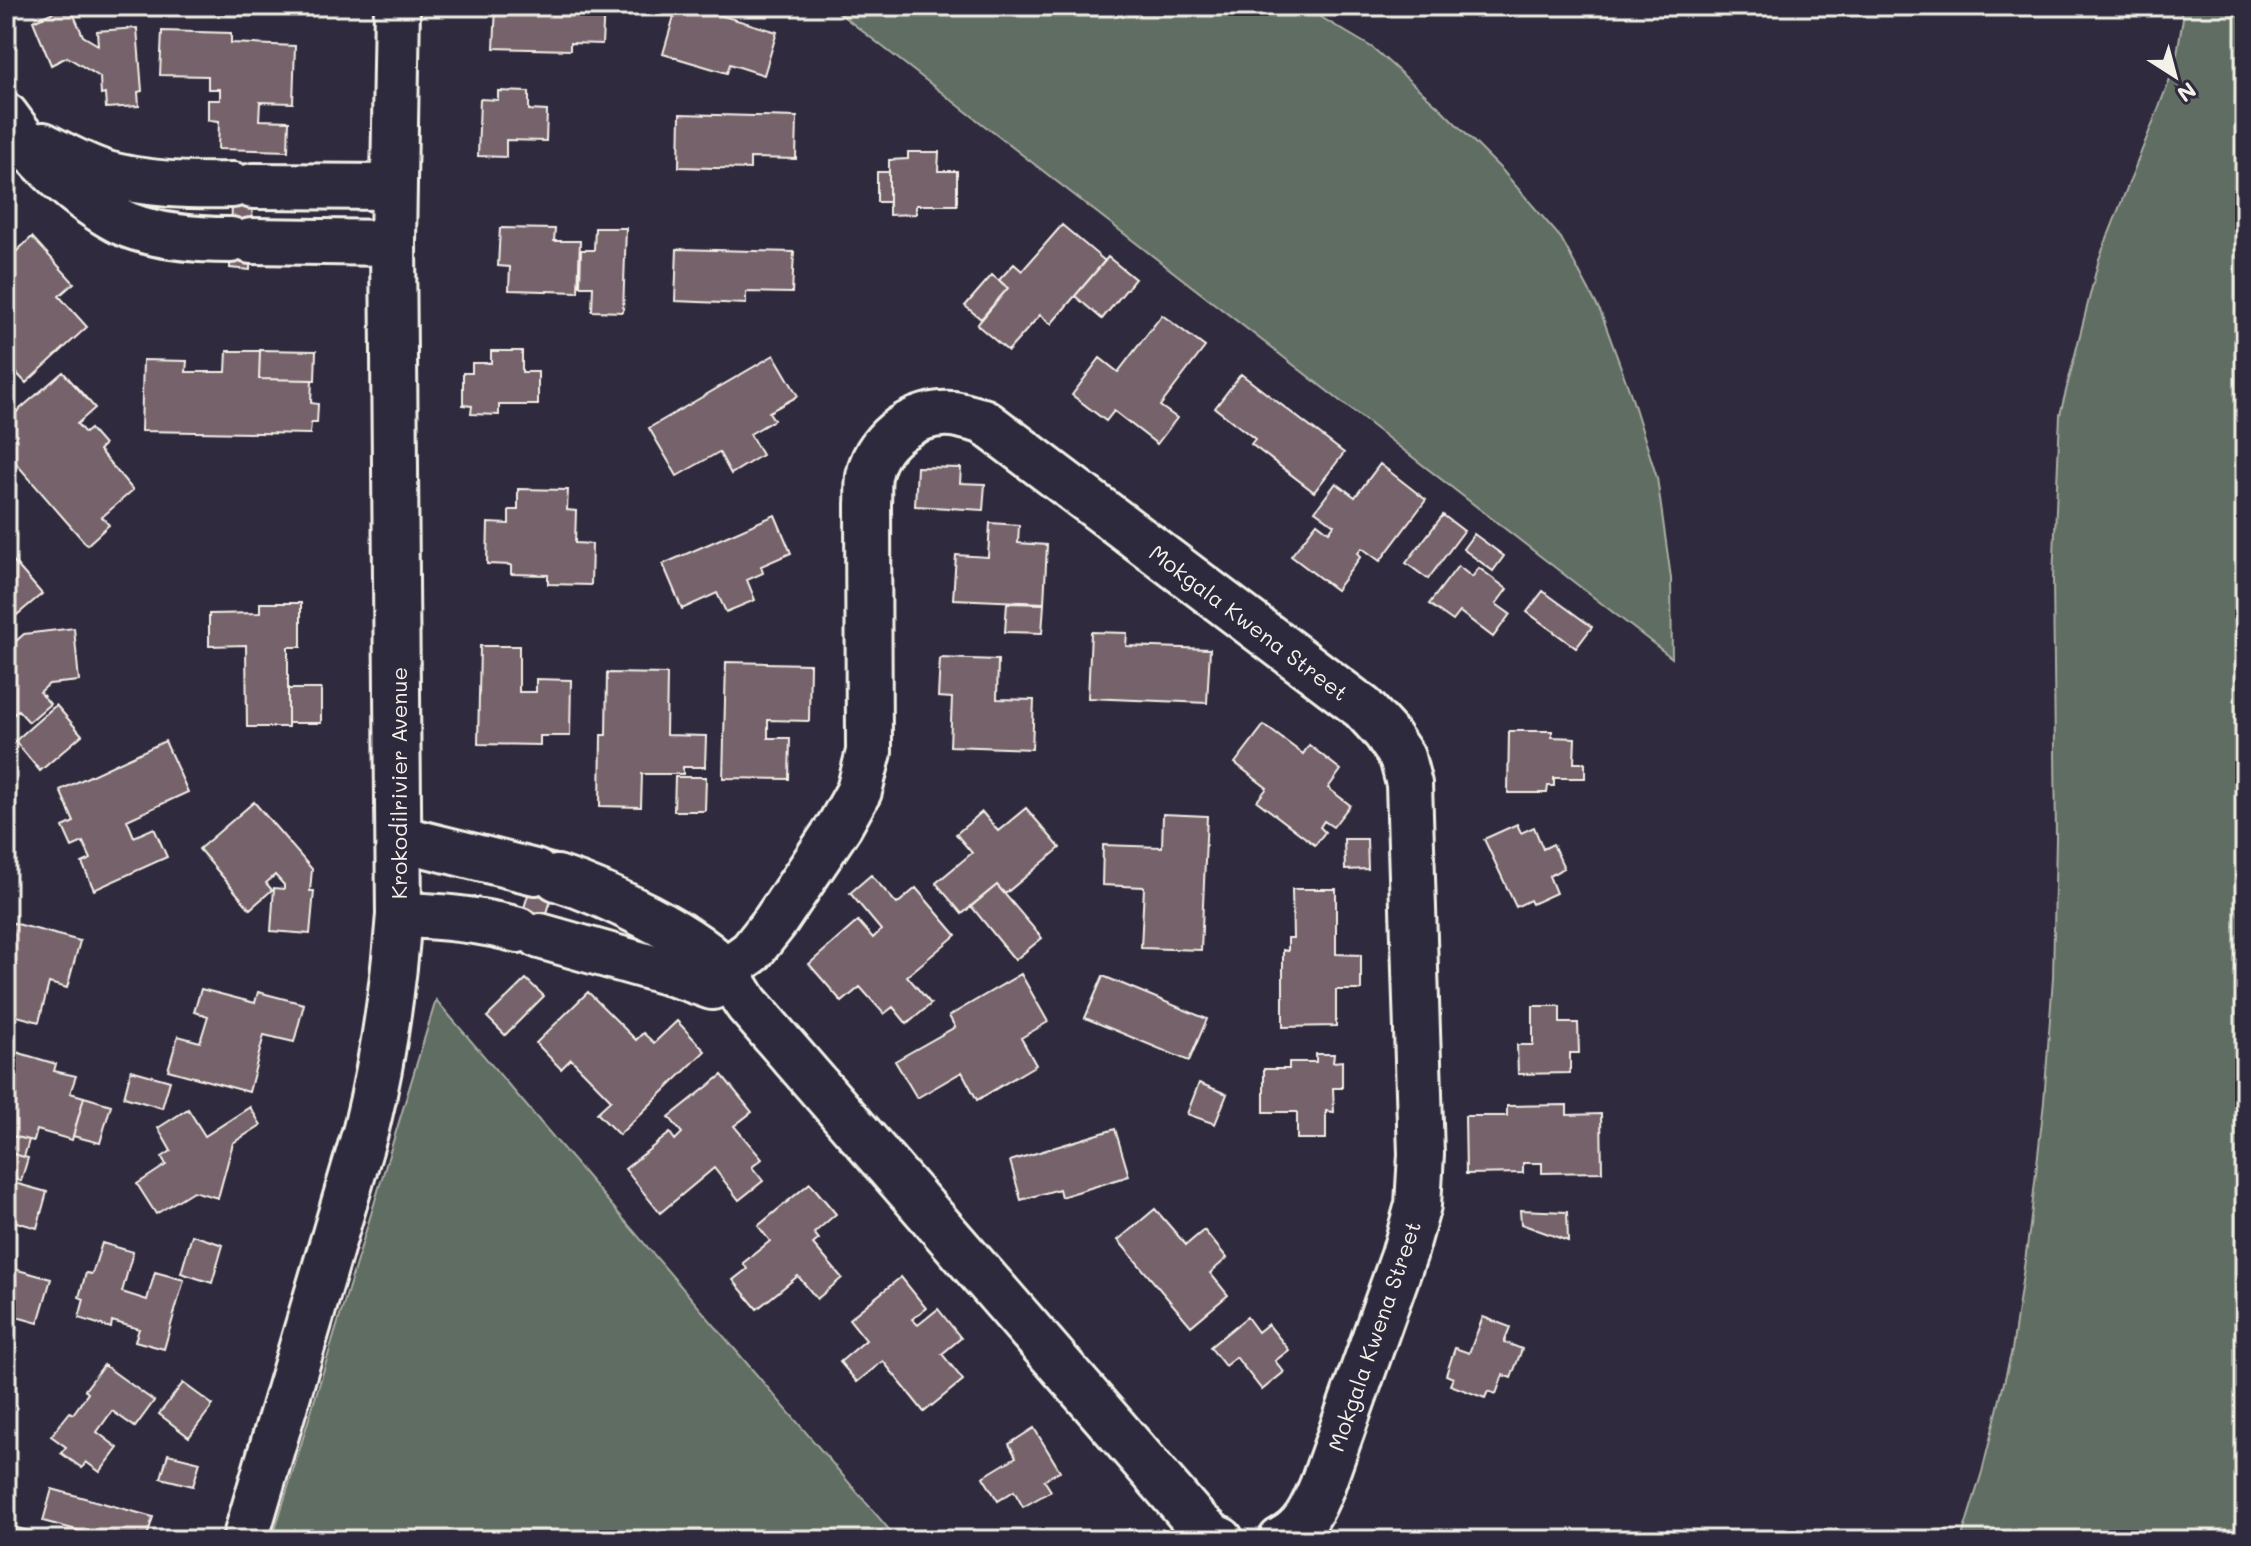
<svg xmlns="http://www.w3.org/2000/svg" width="2251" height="1546" font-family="Mali,sans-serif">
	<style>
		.green { fill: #616d62; stroke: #aaafa5; stroke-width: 2 }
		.building { fill: #76626b; stroke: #f4f1e8; stroke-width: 2 }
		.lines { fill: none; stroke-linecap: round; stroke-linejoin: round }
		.street-casing { stroke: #f4f1e8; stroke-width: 50 }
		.street { stroke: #2f2a3d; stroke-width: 44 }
		.labels { text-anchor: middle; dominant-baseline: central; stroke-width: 6; stroke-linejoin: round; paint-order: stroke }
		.street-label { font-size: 22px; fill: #f4f1e8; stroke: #2f2a3d }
	</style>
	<rect width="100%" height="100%" fill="#2f2a3d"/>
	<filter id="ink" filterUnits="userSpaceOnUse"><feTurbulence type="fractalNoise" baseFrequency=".0125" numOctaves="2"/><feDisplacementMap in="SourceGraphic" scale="16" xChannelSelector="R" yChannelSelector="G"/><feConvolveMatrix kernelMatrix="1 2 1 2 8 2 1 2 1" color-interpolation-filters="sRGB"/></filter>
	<g filter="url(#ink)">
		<path class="green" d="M830,6H1302L1373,48L1440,108L1502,170L1561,238L1601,313L1631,395L1657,478L1671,578L1672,658Z
			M2178,6H2245V1540H1961L1982,1472L2012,1350L2030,1226L2044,1102L2053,977L2056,838L2053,579L2060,415L2099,259L2175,66L2183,18Z
			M436,1000L898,1540H272Z"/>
		<path class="building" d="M67,6H70L83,36L98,45L97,31L137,28L142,91L138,92L139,106L106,108L105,94L101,95L100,77L67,57L51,65L33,21Z
			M166,6H232L231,14L166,11Z
			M496,6H604L602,44L570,43V50L494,48Z
			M677,6H689L777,32L764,75L730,64L727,73L663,54Z
			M162,31L231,33V43L295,46L293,103L260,102L259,120L289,121L288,151L218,149L219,121L208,120V100H220V89H208V76L160,75Z
			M498,91L529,92V110L547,111L546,141L506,140V157L478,156L480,99L498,100Z
			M680,114L797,117L796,159L750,158V169L679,167Z
			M908,152H939L938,171H957V205H916V214L889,215V160L908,159Z
			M233,171H254L250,270L230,268Z
			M877,172H889V202H877Z
			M1062,225L1105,261L1051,324L1040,315L1008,351L977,325L1008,288L999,280L1014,264L1022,271Z
			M500,228L555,229L554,241H580L578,292L509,290L510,267L498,266Z
			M595,228H626L623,312L592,311L593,286H580L581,250H594Z
			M32,237L74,283L59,296L87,327L26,383L10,366L6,369V269L8,267L6,261Z
			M677,249L794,252L792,293L746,292V304L675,301Z
			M1108,257L1135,279L1102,319L1075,296Z
			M992,275L1008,288L981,319L965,306Z
			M1162,315L1205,347L1160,406L1177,418L1157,444L1114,411L1106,421L1072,395L1100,358L1118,372Z
			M260,350L316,351L315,380L259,379Z
			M227,351H260L259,379L312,380L311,403L318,404L317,423H311L310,434L141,431L143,360L187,361L186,372H226Z
			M491,351H522V372H538V405H499V415L471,414L472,406L463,405V373H472V363H491Z
			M774,355L798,396L769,412L774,420L750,434L762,455L731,474L719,452L677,476L649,428Z
			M63,372L95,408L77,424L85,433L90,429L104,445L99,450L133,490L102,517L109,525L87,545L6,452V421Z
			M1241,374L1344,453L1314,492L1251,444L1255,439L1215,408Z
			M1380,464L1426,500L1380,561L1362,548L1358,553L1361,556L1336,590L1291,556L1317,523L1329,532L1334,525L1315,511L1336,483L1355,497Z
			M917,467L961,468L960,483L985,484L983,510L915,506Z
			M518,489L568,490L567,510L576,511L575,543L592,544L591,585L548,584V575L511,574V565L487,564L488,523L509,524V510H518Z
			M775,515L791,553L761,566L763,573L747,580L755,600L726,612L717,593L682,609L663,564Z
			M1443,515L1464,531L1428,579L1406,563Z
			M990,523L1019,525L1018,543L1047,545L1044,603L953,599L956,555L988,557Z
			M1474,534L1504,556L1493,571L1463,549Z
			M9,556L42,594L6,624V559Z
			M1458,566L1472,577L1479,568L1507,589L1496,604L1510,614L1493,637L1460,612L1453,621L1429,604Z
			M1543,591L1592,627L1576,648L1527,612Z
			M260,603H301V647H288V727H247L246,645L209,646V614L260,613Z
			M1007,603L1044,604L1042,633L1005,632Z
			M74,628L79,681L49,684L40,692L50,704L29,722L18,710L12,716L6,709V650L24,634Z
			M1091,632L1127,633L1126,646L1210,649L1207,703L1088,698Z
			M480,646H519V692H536V679L571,680L570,736H540V745L478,744Z
			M940,658L998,660L997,699L1034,700L1032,749L950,746L952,698L938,697Z
			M726,662L810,664L809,721L768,720V738H790L789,779L723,778Z
			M607,673L667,674L666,735L706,736L705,767H683V774H642L641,807L600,806L601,735H606Z
			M288,689H321V723H288Z
			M56,705L82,735L40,771L15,741Z
			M1264,725L1303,754L1309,745L1341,770L1328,788L1350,805L1333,827L1324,821L1320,827L1325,832L1315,845L1257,801L1267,788L1235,763Z
			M1509,731H1552V737L1575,738L1574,763H1585V778H1554V786H1548L1547,793H1508Z
			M165,741L188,792L127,820L134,837L154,828L167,857L94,890L82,863L91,859L83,842L72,847L63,827L74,822L60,790Z
			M675,777H706L705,811H674Z
			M254,802L312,869L310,891H314L310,934L271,931L274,888L284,889V885L275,875L266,883L272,890L250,909L199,849Z
			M1026,808L1060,848L1005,894L997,885L962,914L936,883L972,853L956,834L982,812L998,831Z
			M1163,814L1207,816L1201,950L1141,948L1144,887L1102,885L1103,845L1162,847Z
			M1517,824L1521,833L1534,827L1543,849L1553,844L1564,868L1549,876L1556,893L1532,904L1530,900L1516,907L1484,839Z
			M1344,839H1367L1368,869L1345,870Z
			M542,850L564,856L537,947L514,940Z
			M871,875L897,904L916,888L956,935L907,976L931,1004L907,1024L893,1007L884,1014L860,987L842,1002L809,964L858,921L873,938L881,930L850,893Z
			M997,885L1042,938L1015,960L971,906Z
			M1292,889H1336V954L1361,955V990H1336V1026L1283,1027V950L1288,951V938H1293Z
			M6,921L80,941L67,988L49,983L39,1022L6,1013Z
			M1021,974L1048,1022L1021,1038L1036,1065L977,1100L962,1072L917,1098L895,1061L955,1027L949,1016Z
			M1103,976L1207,1019L1189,1061L1085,1018Z
			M526,979L544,996L505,1035L487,1017Z
			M201,989L255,1003L258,992L304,1004L294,1042L264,1035L249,1092L168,1070L178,1036L200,1042L208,1016L194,1012Z
			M588,992L636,1040L643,1033L654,1043L677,1021L705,1051L619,1135L597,1113L611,1100L571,1059L561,1069L536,1043Z
			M1533,1006H1560V1023H1578L1579,1053H1570V1073L1518,1074L1517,1045H1533Z
			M6,1049L56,1064L54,1071L76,1076L70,1093L84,1097L72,1140L37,1130L34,1141L12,1136L6,1152Z
			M1316,1054H1334L1333,1062L1342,1061V1088H1333L1334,1112L1326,1111V1139H1297V1112H1264V1069H1289V1062H1316Z
			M131,1070L170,1081L162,1108L124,1097Z
			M722,1075L752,1112L734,1126L762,1159L752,1167L763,1181L739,1200L714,1168L660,1213L625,1169L670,1133L675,1140L682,1133L669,1117Z
			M1199,1083L1227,1094L1215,1124L1187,1114Z
			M84,1097L111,1105L100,1143L73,1136Z
			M1567,1105V1115L1601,1114L1602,1172L1542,1173V1163H1523V1173L1466,1174L1465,1116H1507V1106Z
			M250,1107L261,1125L233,1143L218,1198L193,1191L156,1214L137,1184L166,1165L162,1157L171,1151L158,1128L188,1109L205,1136Z
			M1115,1129L1129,1176L1061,1197L1059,1189L1021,1200L1010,1161Z
			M12,1136L29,1140L24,1157L7,1152Z
			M6,1152L28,1158L21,1181L6,1176Z
			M7,1181L47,1192L37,1228L6,1219Z
			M810,1183L836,1214L814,1233L819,1239L813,1244L842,1278L817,1299L798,1276L757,1309L733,1280L747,1269L743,1263L770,1241L758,1226Z
			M1155,1209L1186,1245L1204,1230L1227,1258L1210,1273L1228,1295L1191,1326L1118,1240Z
			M1520,1210L1567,1212L1568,1241L1521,1224Z
			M192,1235L223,1245L212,1283L181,1273Z
			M102,1243L133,1252L122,1292L147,1300L155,1272L184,1280L164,1349L135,1341L139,1329L112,1321L111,1328L79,1318L84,1299L79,1297L86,1273L92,1274Z
			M6,1259L13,1261L7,1278H6Z
			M14,1269L51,1279L38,1323L6,1314V1298Z
			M901,1277L926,1308L912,1319L918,1325L938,1309L961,1338L942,1354L963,1380L924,1412L883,1361L857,1382L840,1362L866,1340L849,1319Z
			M1247,1317L1258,1332L1268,1324L1289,1350L1275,1361L1284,1372L1262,1390L1236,1357L1225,1366L1210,1347Z
			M1483,1317L1510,1327L1504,1342L1522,1349L1511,1378L1503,1375L1496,1394L1488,1391L1485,1398L1450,1385L1453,1378L1446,1375L1455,1348L1469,1353Z
			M104,1365L154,1401L135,1427L112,1411L97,1432L118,1448L100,1472L86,1462L82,1468L61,1453L66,1447L51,1436L70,1412L73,1414L88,1393L85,1390Z
			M183,1383L213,1405L189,1437L159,1414Z
			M1034,1428L1060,1471L1044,1480L1051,1491L1023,1507L1014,1491L998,1501L983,1477L1016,1457L1009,1444Z
			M168,1454L200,1462L193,1486L161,1478Z
			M52,1489L153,1517L146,1540H89L91,1534L43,1521Z
			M6,1525L32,1532L30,1540H6Z
			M1129,1529L1136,1540H1110Z"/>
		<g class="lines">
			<g class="street-casing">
				<g id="street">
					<path d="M6,116C31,151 52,174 86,200C99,209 112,219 128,225C159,237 197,240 231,240"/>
					<path d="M43,145C64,156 84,167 107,174C147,185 191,186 233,185"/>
					<path d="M253,186L393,187"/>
					<path d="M251,241L393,243"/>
					<path d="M399,838L535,872"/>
					<path d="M557,878C604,893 695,935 726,972C734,982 740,994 747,1004L1194,1519L1214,1537L1221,1540"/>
					<path d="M399,915C440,916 478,919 518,930"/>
					<path d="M540,936L684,977L712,987"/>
					<path id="s1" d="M684,977L725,971L751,952L774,923L840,825L859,791L869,752L868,504C869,494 867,482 870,472C878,437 917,411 952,414C962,415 973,419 983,421L1363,708L1385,732L1402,757L1409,784L1421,1154L1418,1205L1404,1255L1322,1486C1313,1508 1304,1529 1281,1540"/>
					<path d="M245,1540L366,1129C384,1056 393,990 399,915L393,243L397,6"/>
				</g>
			</g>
			<use href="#street" class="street"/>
		</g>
	</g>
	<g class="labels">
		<g class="street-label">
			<text stroke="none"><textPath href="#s1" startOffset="1062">Mokgala Kwena Street</textPath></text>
			<text transform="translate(398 783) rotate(-90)">Krokodilrivier Avenue</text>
			<text transform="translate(1374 1336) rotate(-71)">Mokgala Kwena Street</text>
		</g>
	</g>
	<rect width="2251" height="1546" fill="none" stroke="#2f2a3d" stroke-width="32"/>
	<rect x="16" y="16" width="2219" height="1514" fill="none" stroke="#f4f1e8" stroke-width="3" filter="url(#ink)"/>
	<g transform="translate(2175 76) rotate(144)" stroke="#2f2a3d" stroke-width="6" paint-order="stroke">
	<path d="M0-6L14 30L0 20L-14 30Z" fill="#f4f1e8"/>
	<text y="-12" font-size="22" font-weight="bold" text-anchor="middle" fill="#f4f1e8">N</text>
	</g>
</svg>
